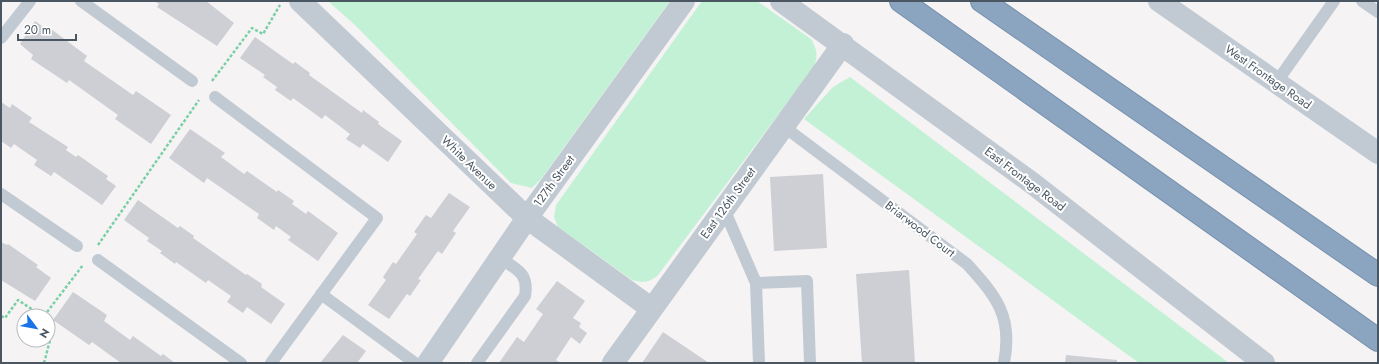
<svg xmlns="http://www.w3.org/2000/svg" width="1379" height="364" font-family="Jost,sans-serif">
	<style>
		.green { fill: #c3f1d5 }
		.building { fill: #cdcfd5 }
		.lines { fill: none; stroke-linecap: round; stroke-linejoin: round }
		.motorway-casing { stroke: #7690ad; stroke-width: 24 }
		.path { stroke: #7ad0a6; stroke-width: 2.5; stroke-dasharray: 3 2; stroke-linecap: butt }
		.service { stroke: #c1cad2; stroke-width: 12 }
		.minor { stroke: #c1cad2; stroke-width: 22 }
		.tertiary { stroke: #c1cad2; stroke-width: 22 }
		.motorway { stroke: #8ba5c1; stroke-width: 22 }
		.labels { text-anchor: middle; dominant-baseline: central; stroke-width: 4; stroke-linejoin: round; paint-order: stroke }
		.street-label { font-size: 12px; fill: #4a5661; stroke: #fff }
	</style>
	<rect width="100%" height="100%" fill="#f5f3f3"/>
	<path class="green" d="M328,1H670L541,179L532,188L511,183L355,25Z
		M702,1H757L811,39C817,49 818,55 814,67L658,275C649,283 643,283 632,280L558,227L554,217L556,205Z
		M850,77L1229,363H1139L804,119L833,87Z"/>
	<path class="building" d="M154,1H206L234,23L217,46L157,7L159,4Z
		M35,21L49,31L51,29L87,56L84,61L133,95L136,91L171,115L151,144L115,119L118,115L69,80L67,83L31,59L33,55L20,44Z
		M255,37L293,64L295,62L310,73L309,75L362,113L363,110L379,122L378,124L402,141L388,162L363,144L360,148L346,139L350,134L325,115L322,119L293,98L291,101L275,90L277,87L263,77L265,75L240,58Z
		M1,102L10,108L12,104L32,118L29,122L68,147L66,150L76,157L78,155L108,176L106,179L116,186L102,205L54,172L51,176L34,165L37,160L14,144L11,148L1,141Z
		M190,129L225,153L221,157L244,174L247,171L277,192L278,190L294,201L292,204L306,214L308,211L338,233L318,261L288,240L291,237L276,226L274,230L257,218L259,214L207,178L204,183L169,158Z
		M823,174L827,248L774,251L770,177Z
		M449,193L470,207L453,231L456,233L442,254L438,251L418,279L421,280L410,296L407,294L389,319L368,305L386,280L383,277L393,262L396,264L417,234L414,232L426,215L431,218Z
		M138,200L178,228L180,226L194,236L193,238L246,275L247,274L262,284L261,287L285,304L271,324L247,307L243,313L227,302L231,296L208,280L206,283L176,262L175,264L160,253L162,251L147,241L149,238L124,220Z
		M1,242L7,245L8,244L38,265L36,267L51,278L35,301L1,280Z
		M909,270L915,363H862L856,274Z
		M557,281L585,301L573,318L581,323L579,327L587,333L580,344L571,337L556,360L561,363H499L517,337L524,342L543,314L536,309Z
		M73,292L107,315L104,321L130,340L133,336L161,356L163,354L175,363H121L92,342L89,345L53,320Z
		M663,332L709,363H642Z
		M343,335L366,351L357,363H320Z
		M1066,355L1117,360V363H1065Z"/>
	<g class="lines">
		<g class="motorway-casing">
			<path id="motorway" d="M901,1L1378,340
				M982,1L1378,275"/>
		</g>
		<path class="path" d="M212,81L252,28L263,34L280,5
			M98,245L199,100
			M1,316L5,318L18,300L42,316
			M44,316L83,265
			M44,363L53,329L48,323"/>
		<path class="service" d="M81,1L192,81
			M1362,1L1378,12
			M1,38L30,1
			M1276,83L1334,1
			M215,97L377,218L271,363
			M783,126L967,264C997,297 1013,317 1004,363
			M1,194L77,246
			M724,209L756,283
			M98,260L241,363
			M321,294L415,363
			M477,363L525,296C529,273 517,270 500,258
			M759,363L756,283L807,281L810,363"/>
		<path class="minor" d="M300,1L527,218L652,309
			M428,363L527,218L684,1
			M613,363L843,44"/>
		<path class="tertiary" d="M781,1L1032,183L1264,363
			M1159,1L1378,153"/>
		<use href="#motorway" class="motorway"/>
	</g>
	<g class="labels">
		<g class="street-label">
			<text transform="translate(1268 77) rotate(35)">West Frontage Road</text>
			<text transform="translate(469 163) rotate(44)">White Avenue</text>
			<text transform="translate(1025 179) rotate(37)">East Frontage Road</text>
			<text transform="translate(554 181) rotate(-54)">127th Street</text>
			<text transform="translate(728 203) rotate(-54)">East 126th Street</text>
			<text transform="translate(920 229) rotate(37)">Briarwood Court</text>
		</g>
	</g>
	<rect width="1379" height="364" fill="none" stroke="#4a5661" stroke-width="4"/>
	<g transform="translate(36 328) rotate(122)"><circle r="19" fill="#ffffff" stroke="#b7bbc0"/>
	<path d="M0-3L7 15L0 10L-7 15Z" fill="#1a73e8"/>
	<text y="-6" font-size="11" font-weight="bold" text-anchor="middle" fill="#4a5661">N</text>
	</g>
	<path d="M18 34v6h58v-6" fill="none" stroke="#4a5661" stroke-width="2"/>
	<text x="24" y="34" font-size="12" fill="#4a5661" stroke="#ffffff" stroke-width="3" paint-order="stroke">20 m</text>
</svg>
